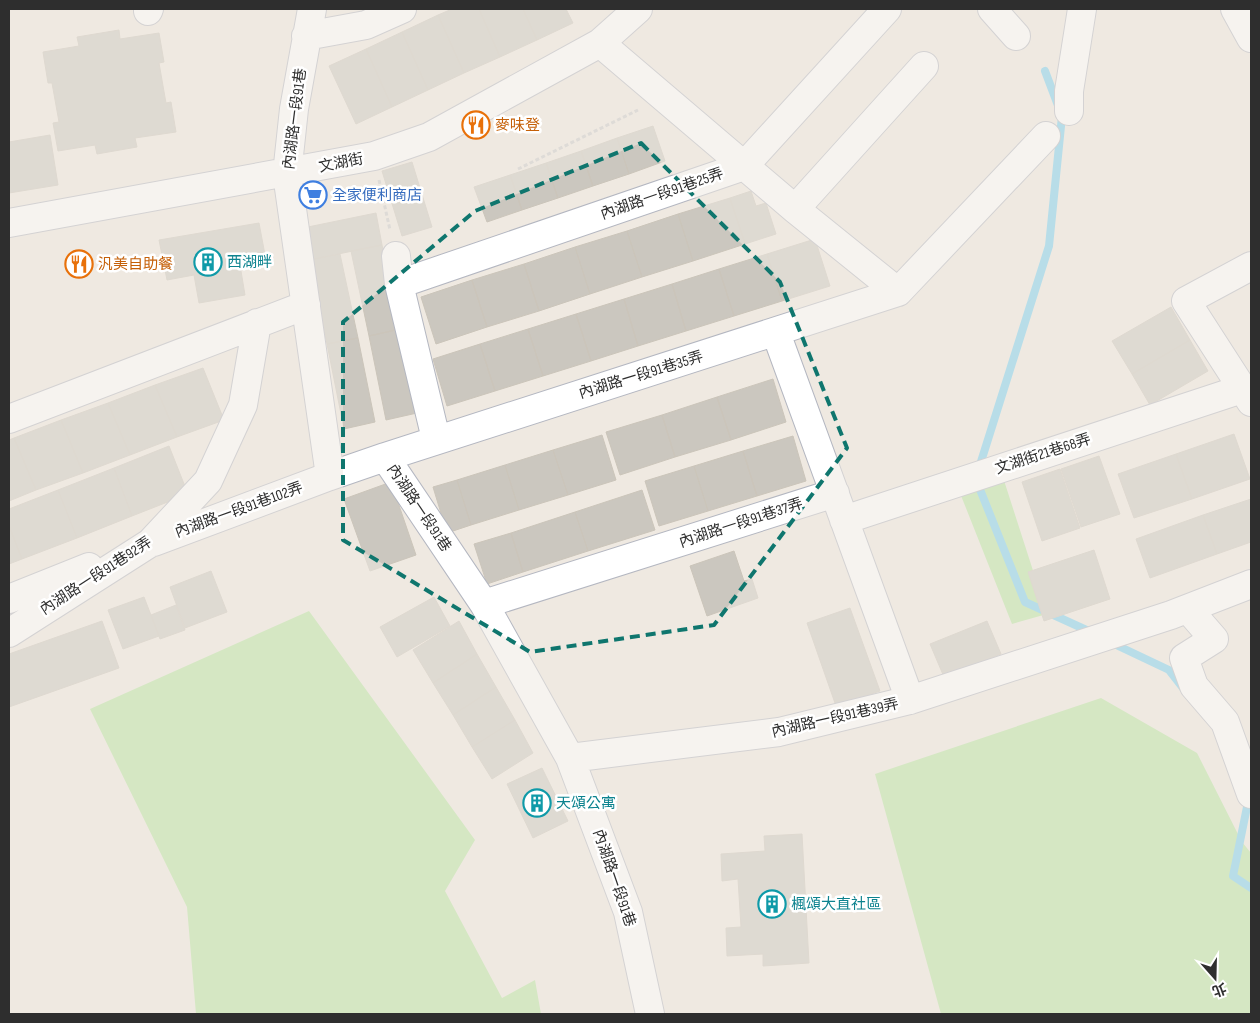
<svg xmlns="http://www.w3.org/2000/svg" width="1260" height="1023" font-family="'Sofia Sans Condensed','Noto Sans TC',sans-serif">
	<style>
		.green { fill: #b6e59e }
		.lines { fill: none; stroke-linecap: round; stroke-linejoin: round }
		.stream { stroke: #75cff0; stroke-width: 8 }
		.building { fill: #cbc7bf; stroke: #cbc5ba }
		.minor-casing { stroke: #b4b7c1; stroke-width: 30 }
		.path { stroke: #c9c9c9; stroke-width: 3; stroke-dasharray: 4 2.5; stroke-linecap: butt }
		.minor { stroke: #fff; stroke-width: 28 }
		.marked { fill: none; stroke: #0f766e; stroke-width: 4; stroke-dasharray: 10 6; stroke-linejoin: round }
		.labels { text-anchor: middle; dominant-baseline: central; stroke-width: 5; stroke-linejoin: round; paint-order: stroke }
		.street-label { font-size: 15px; fill: #2e2e2e; stroke: #fff }
		.food-label { font-size: 15px; fill: #c56008; stroke: #fff; text-anchor: start }
		.shop-label { font-size: 15px; fill: #366cbe; stroke: #fff; text-anchor: start }
		.culture-label { font-size: 15px; fill: #0d838f; stroke: #fff; text-anchor: start }
	</style>
	<rect width="100%" height="100%" fill="#efe9e1"/>
	<path class="green" d="M1000,468L1047,614L1012,624L956,483Z
		M309,611L475,840L445,891L502,998L535,980L541,1014H196L187,907L90,709Z
		M1101,698L1197,753L1242,842L1251,853V1014H941L875,774Z"/>
	<g class="lines">
		<path class="stream" d="M979,468L1049,246L1062,116L1045,71
			M977,482L1025,602L1093,633
			M1112,643L1169,670L1183,688
			M1249,797L1233,876L1251,888"/>
	</g>
	<path class="building" d="M452,9H479L500,57L464,73L438,15Z
		M479,9H523L537,40L500,57Z
		M523,9H566L573,23L537,40Z
		M438,15L464,73L428,90L402,32Z
		M119,30L120,39L159,33L164,62L159,63L166,103L171,102L176,132L135,138L137,147L97,154L95,145L58,151L53,123L59,122L52,83H48L43,52L79,46L77,37Z
		M402,32L428,90L392,107L366,49Z
		M366,49L392,107L356,124L329,66Z
		M653,126L665,161L629,174L617,138Z
		M50,135L58,185L9,193V142Z
		M617,138L629,174L593,186L581,151Z
		M581,151L593,186L558,198L546,163Z
		M412,162L432,227L402,236L382,171Z
		M546,163L558,198L522,210L510,175Z
		M510,175L522,210L487,222L474,187Z
		M751,191L756,206L766,203L776,234L745,244L730,198Z
		M730,198L745,244L693,261L678,214Z
		M376,213L382,245L309,260L303,228Z
		M678,214L693,261L642,277L627,231Z
		M259,223L266,260L240,265L245,295L199,303L194,275L167,280L159,240Z
		M627,231L642,277L590,294L575,247Z
		M815,239L830,286L782,301L767,254Z
		M382,245L400,329L369,336L351,251Z
		M575,247L590,294L539,311L524,264Z
		M340,254L358,338L327,344L309,260Z
		M767,254L782,301L734,316L719,269Z
		M524,264L539,311L487,327L472,280Z
		M719,269L734,316L686,331L672,284Z
		M472,280L487,327L436,344L421,297Z
		M672,284L686,331L638,346L624,299Z
		M624,299L638,346L591,361L576,314Z
		M1171,307L1190,340L1132,374L1112,341Z
		M576,314L591,361L543,376L528,329Z
		M400,329L417,413L386,420L369,336Z
		M528,329L543,376L495,391L480,344Z
		M358,338L375,422L344,429L327,344Z
		M1190,340L1208,371L1150,405L1132,374Z
		M480,344L495,391L447,406L433,359Z
		M203,368L224,420L177,437L155,385Z
		M773,379L786,422L731,440L717,397Z
		M155,385L177,437L130,455L108,403Z
		M717,397L731,440L675,457L662,415Z
		M108,403L130,455L83,473L61,420Z
		M662,415L675,457L620,475L606,432Z
		M61,420L83,473L36,490L14,438Z
		M1234,434L1250,479L1192,499L1176,454Z
		M602,435L616,480L568,495L553,450Z
		M793,436L806,481L757,496L743,451Z
		M14,438L36,490L9,501V440Z
		M169,446L188,494L132,516L114,468Z
		M553,450L568,495L519,510L505,465Z
		M743,451L757,496L708,511L694,466Z
		M1176,454L1192,499L1134,518L1118,474Z
		M1099,456L1120,514L1081,527L1061,469Z
		M505,465L519,510L471,525L457,480Z
		M694,466L708,511L659,526L645,481Z
		M114,468L132,516L77,538L58,490Z
		M1060,469L1080,528L1042,541L1022,482Z
		M457,480L471,525L447,533L433,487Z
		M391,482L416,555L370,571L344,499Z
		M58,490L77,538L22,559L9,526V509Z
		M642,490L655,530L588,551L575,512Z
		M1251,499V542L1217,554L1203,515Z
		M575,512L588,551L523,572L511,533Z
		M1203,515L1217,554L1150,578L1136,539Z
		M9,526L22,559L9,564Z
		M511,533L523,572L487,584L474,544Z
		M1094,550L1110,599L1044,621L1028,572Z
		M734,551L744,581L752,579L758,598L707,616L690,566Z
		M211,571L227,612L185,628L170,587Z
		M144,597L159,636L123,649L108,610Z
		M434,597L450,626L397,657L380,627Z
		M176,605L185,630L160,639L151,615Z
		M850,608L880,691L836,706L807,623Z
		M102,621L119,668L9,707V654Z
		M459,621L477,654L433,683L413,650Z
		M987,621L1001,654L944,677L930,644Z
		M477,654L496,687L453,715L433,683Z
		M496,687L515,720L472,747L453,715Z
		M515,720L533,753L492,779L472,747Z
		M542,768L568,821L533,838L507,784Z
		M802,834L809,963L763,966V954L727,956L726,928L741,927L738,879L722,881L721,854L765,851L764,836Z"/>
	<g class="lines">
		<g class="minor-casing">
			<path id="minor" d="M312,9L294,109L287,174L330,476L385,457L484,604L570,758L628,912L650,1014
				M992,9L1016,36
				M1235,9L1251,38
				M148,11L149,9
				M306,36L366,25L402,9
				M600,43L795,209L898,292
				M1069,111V91L1082,9
				M795,209L924,66
				M9,223L374,156L429,137L600,43L638,9
				M396,256L399,284L436,439
				M399,284L744,166L887,9
				M776,333L910,700
				M1251,402L1186,301L1251,266
				M9,419L306,305
				M385,457L898,292L1046,136
				M844,520L1242,389
				M154,542L330,476
				M9,599L89,567
				M484,604L835,493
				M1188,609L1214,639L1184,658L1194,686L1225,722L1251,794
				M9,633L150,543L208,481L243,405L257,323
				M570,758L779,732L910,700L1171,615L1251,584"/>
		</g>
		<path class="path" d="M518,169L638,110
			M379,180L390,230"/>
		<use href="#minor" class="minor"/>
	</g>
	<path d="M0 0H1260V1023H0ZM641,143L780,282L847,448L714,625L530,652L343,540V322L475,211Z" fill="#efe9e1" fill-opacity=".55" fill-rule="evenodd"/>
	<path class="marked" d="M641,143L780,282L847,448L714,625L530,652L343,540V322L475,211Z"/>
	<defs>
		<g id="restaurant-ring" transform="scale(1.4375)"><circle r="9.5" fill="#fff" stroke="#e8710a" stroke-width="1.5"/><path d="M-5-6h1v4h1v-4h1v4h1v-4h1v5L-1.5 .5V6h-2V.5L-5-1ZM5-6V6H3V1.5H1.5Q1.5-4 5-6Z" fill="#e8710a"/></g>
		<g id="supermarket-ring" transform="scale(1.4375)"><circle r="9.5" fill="#fff" stroke="#3f7fe0" stroke-width="1.5"/><path d="M-6-5.5h2.5l.6 2H6L4.5 2H-2.5L-4.4-4H-6ZM-1.5 3.2a1.3 1.3 0 1 0 .1 0ZM3 3.2a1.3 1.3 0 1 0 .1 0Z" fill="#3f7fe0"/></g>
		<g id="building-ring" transform="scale(1.4375)"><circle r="9.5" fill="#fff" stroke="#0f9aa8" stroke-width="1.5"/><path d="M-4-6H4V6H1V3H-1V6H-4ZM-2.5-4.3h1.7v1.8h-1.7ZM.8-4.3h1.7v1.8H.8ZM-2.5-1h1.7V.8h-1.7ZM.8-1h1.7V.8H.8Z" fill="#0f9aa8"/></g>
	</defs>
	<g fill-rule="evenodd">
		<use href="#restaurant-ring" x="476" y="125"/>
		<use href="#supermarket-ring" x="313" y="195"/>
		<use href="#building-ring" x="208" y="262"/>
		<use href="#restaurant-ring" x="79" y="264"/>
		<use href="#building-ring" x="537" y="803"/>
		<use href="#building-ring" x="772" y="904"/>
	</g>
	<g class="labels">
		<g class="street-label">
			<text transform="translate(295 119) rotate(-83)">內湖路一段91巷</text>
			<text transform="translate(341 163) rotate(-11)">文湖街</text>
			<text transform="translate(662 194) rotate(-19)">內湖路一段91巷25弄</text>
			<text transform="translate(641 375) rotate(-17)">內湖路一段91巷35弄</text>
			<text transform="translate(1043 454) rotate(-18)">文湖街21巷68弄</text>
			<text transform="translate(419 508) rotate(56)">內湖路一段91巷</text>
			<text transform="translate(239 510) rotate(-20)">內湖路一段91巷102弄</text>
			<text transform="translate(741 523) rotate(-18)">內湖路一段91巷37弄</text>
			<text transform="translate(96 576) rotate(-33)">內湖路一段91巷92弄</text>
			<text transform="translate(835 718) rotate(-13)">內湖路一段91巷39弄</text>
			<text transform="translate(614 878) rotate(71)">內湖路一段91巷</text>
		</g>
		<g class="food-label">
			<text x="495" y="125">麥味登</text>
			<text x="98" y="264">汎美自助餐</text>
		</g>
		<g class="shop-label">
			<text x="332" y="195">全家便利商店</text>
		</g>
		<g class="culture-label">
			<text x="227" y="262">西湖畔</text>
			<text x="556" y="803">天頌公寓</text>
			<text x="791" y="904">楓頌大直社區</text>
		</g>
	</g>
	<rect width="1260" height="1023" fill="none" stroke="#2e2e2e" stroke-width="20"/>
	<g transform="translate(1215 978) rotate(160)" stroke="#ffffff" stroke-width="4" paint-order="stroke">
	<path d="M0-4L9 19L0 12L-9 19Z" fill="#2e2e2e"/>
	<text y="-8" font-size="14" font-weight="bold" text-anchor="middle" fill="#2e2e2e">北</text>
	</g>
</svg>
